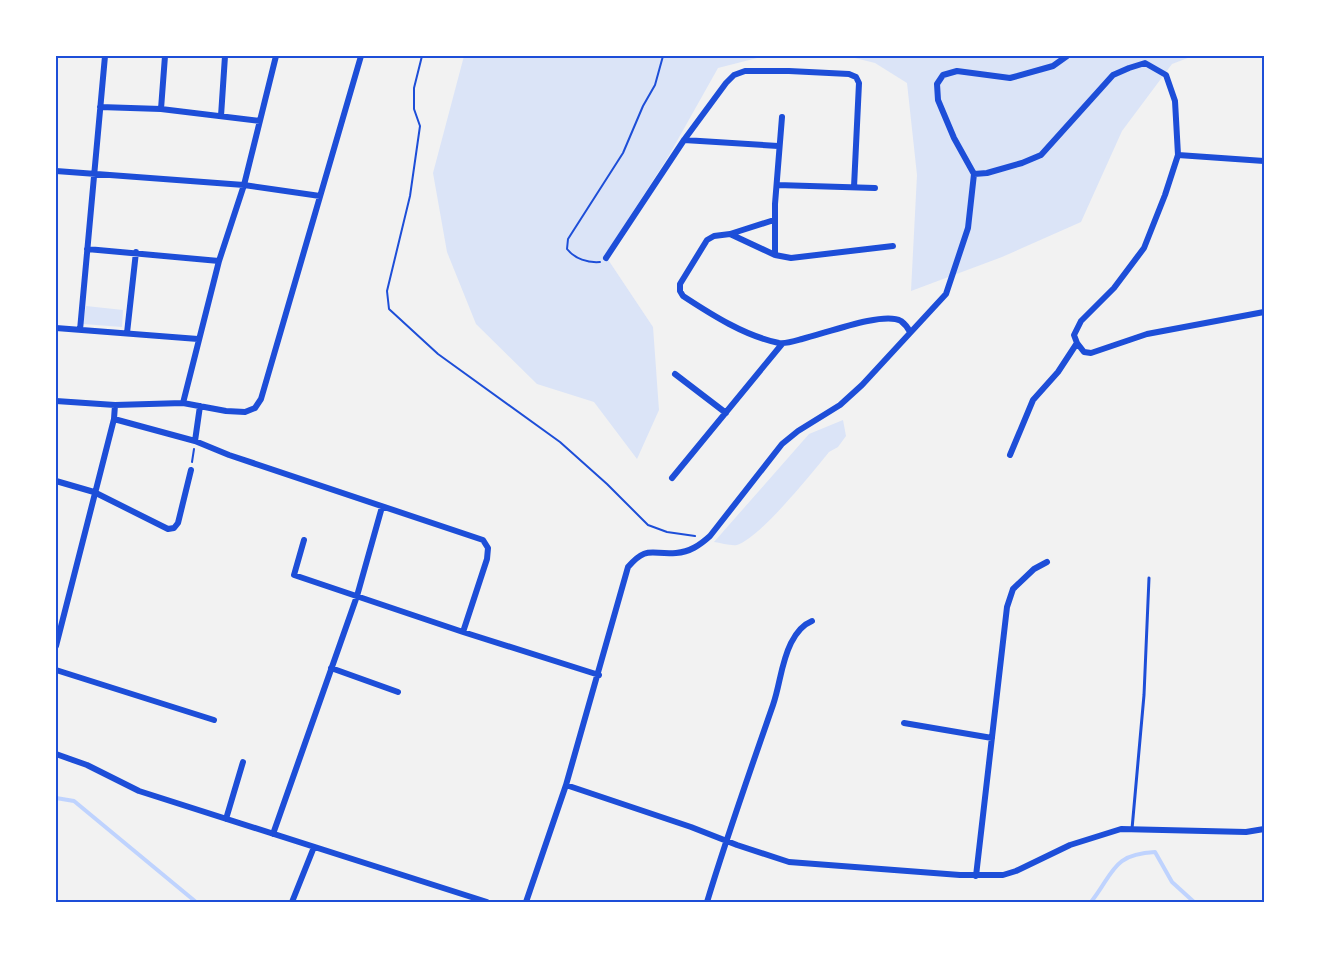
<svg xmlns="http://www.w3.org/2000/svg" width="1320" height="958" font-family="'Titillium Web',sans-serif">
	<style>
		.green { fill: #dbe4f7 }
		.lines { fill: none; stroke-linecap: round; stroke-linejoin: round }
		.stream { stroke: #bfd3fe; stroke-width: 4 }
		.path { stroke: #1d4ed8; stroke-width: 2 }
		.service { stroke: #1d4ed8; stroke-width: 3 }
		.minor { stroke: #1d4ed8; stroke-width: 6 }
		.neatline { fill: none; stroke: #1d4ed8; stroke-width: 2 }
	</style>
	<rect width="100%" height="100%" fill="#f2f2f2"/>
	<path class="green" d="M464,56H765L718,68L668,157L605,255L653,327L659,410L637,459L594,402L537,384L476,324L447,252L433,173Z
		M847,56H1193L1172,64L1122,131L1081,222L1002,257L911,291L917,175L907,83L875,63Z
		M86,306L123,310L122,327L83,324Z
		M843,420L846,436L838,447L829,452C813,472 759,539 737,545C731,546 721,543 714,542L809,434Z"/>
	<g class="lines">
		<path class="stream" d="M56,798L74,801L196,902
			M1091,902C1114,873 1112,854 1155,852L1172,882L1194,902"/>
		<path class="path" d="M422,56L414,88V109L420,126L410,196L387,291L389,309L438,354L560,442L607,484L648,525L667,532L695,536
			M600,262C588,263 575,259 567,249L568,239L623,153L643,106L655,85L663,56
			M192,462L194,449"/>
		<path class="service" d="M1132,829L1144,695L1149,578"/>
		<path class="minor" d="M100,107L161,109L260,121
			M161,109L165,56
			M221,116L225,56
			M684,140L778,146
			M1178,155L1264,161
			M56,171L244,185L320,196
			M974,174L987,173L1022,163L1041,155L1113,75L1129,68L1145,63L1166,75L1175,101L1178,155L1165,195L1144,248L1114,288L1081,321L1074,335L1077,343L1084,352L1091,353L1147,334L1264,312
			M777,185L875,188
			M774,220L730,234L714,236L707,240L680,284V291L683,296C712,315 745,336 779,343C786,344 795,341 802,339C824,334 883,311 901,321C905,324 908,328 910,332
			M730,234L775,255L791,258L893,246
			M87,249L219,261
			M775,255V204L782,117
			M606,258L684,140L726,83L734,75L745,71H789L849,74L856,77L859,83L854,187
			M56,328L198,339
			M80,330L105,56
			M127,333L136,252
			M675,374L726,413
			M56,401L115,405L114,419L56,646
			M183,403L219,261L244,185L276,56
			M115,405L183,403L226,411L245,412L255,408L261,399L361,56
			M114,419L195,441L229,455L483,540L488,548L487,559L463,632
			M195,441L200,406
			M1010,455L1033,400L1058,372L1077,343
			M672,478L782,344
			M56,481L94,492L168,529L174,528L178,523L191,470
			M304,540L294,575L463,632L599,675
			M331,668L398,692
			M56,670L214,720
			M904,723L992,738
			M56,754L87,765L139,791L487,902
			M566,785L691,827L737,845L789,862L960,875H1003L1016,871L1070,845L1121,829L1246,832L1264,829
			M226,819L243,762
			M273,834L357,596L382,507
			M976,876L1007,607L1013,589L1034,569L1047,562
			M292,902L314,847
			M526,902L566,785L628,567C647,545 651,555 676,553C690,552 700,545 710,536L782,444L798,431L840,405L862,385L946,294L968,228L974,174L954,138L938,100L937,84L943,75L957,71L1010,78L1053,66L1067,56
			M707,902C727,836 750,771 773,705C780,685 781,663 791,643C796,633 802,625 812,621"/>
	</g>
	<rect width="1320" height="958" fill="none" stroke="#ffffff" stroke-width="114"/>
	<rect x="57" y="57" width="1206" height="844" class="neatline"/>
</svg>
